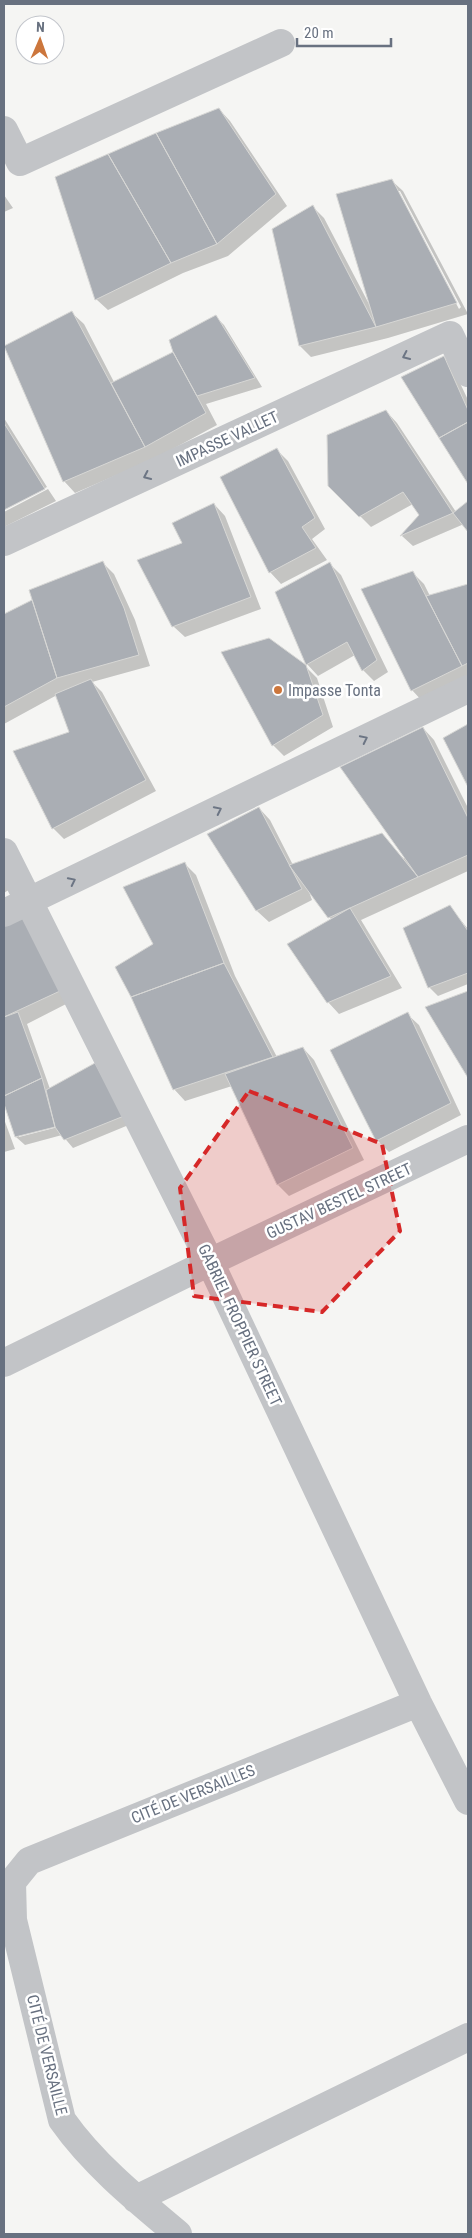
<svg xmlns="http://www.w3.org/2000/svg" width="472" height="2238" font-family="'Roboto Condensed',sans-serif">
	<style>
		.shadow { fill: #0003; fill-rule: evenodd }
		.building { fill: #aaaeb4; stroke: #d7d7d5 }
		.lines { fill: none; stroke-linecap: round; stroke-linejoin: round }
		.minor { stroke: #c2c4c7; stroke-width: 28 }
		.oneway { stroke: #6c7584 }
		.marked { fill: #d62828; fill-opacity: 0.2; stroke: #d62828; stroke-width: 4; stroke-dasharray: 10 6; stroke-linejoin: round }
		.poi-dot { fill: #cc763c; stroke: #fff; stroke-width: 2 }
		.labels { text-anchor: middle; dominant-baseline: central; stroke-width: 5; stroke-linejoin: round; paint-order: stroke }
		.street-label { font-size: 16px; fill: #687180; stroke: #fff }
		.poi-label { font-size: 16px; fill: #687180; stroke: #fff; text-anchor: start }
	</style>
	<rect width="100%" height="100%" fill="#f5f5f3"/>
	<path class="shadow" d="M219,109L230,121L287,206L228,256L183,273L108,310L96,299Z
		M391,180L403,191L468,314L388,338L311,357L300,346L313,207L324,218L369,304ZM397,191H400L461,307L459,309Z
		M4,195L13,208L4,212Z
		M72,313L84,324L114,382L175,353L216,317L224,325L262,387L206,404L217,425L156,458L75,493L64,481Z
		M444,357L452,366L468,400V482L403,377Z
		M386,411L397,423L456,512L468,503V530L464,524L413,546L402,536L420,515L413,504L371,527L330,486Z
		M4,418L47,487L4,509Z
		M277,450L288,461L325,529L312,539L327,560L281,584L270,572Z
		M48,489L56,501L4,527V512Z
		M214,504L225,516L261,609L185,637L173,626L183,544Z
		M103,563L114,574L135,620L150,666L92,682L102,692L156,791L64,839L53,828L71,733L57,695L4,724V616ZM46,638L50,650L48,651L42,639Z
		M329,563L341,575L388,672L374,681L363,670L355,655L318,676L307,664Z
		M412,572L424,584L430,596L468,585V679L423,702L412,690Z
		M305,666L317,678L333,727L284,756L273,745Z
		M468,725V785L444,738Z
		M423,728L434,740L468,808V871L361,920L402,988L339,1014L328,1002L331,919L308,889L312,900L269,922L257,911L209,834L259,808L270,820L293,865L381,834L404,859Z
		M184,863L196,875L235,976L277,1057L303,1048L314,1060L364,1160L289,1196L278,1185L232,1086L185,1101L174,1089L155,944Z
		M4,872L10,889L4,893Z
		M450,907L468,929V984L438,996L429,987Z
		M26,915L70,1002L27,1024L50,1089L94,1064L131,1124L73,1148L62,1135L25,1145L16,1137L6,1107L4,1108V927ZM61,1124L62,1126L19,1137V1135Z
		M468,993V1075L427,1008Z
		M407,1014L419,1025L461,1115L389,1152L377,1140Z
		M4,1119L15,1149L4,1152Z"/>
	<path class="building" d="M219,108L276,194L217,244L156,133Z
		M156,133L217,244L171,263L108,154Z
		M108,154L171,263L95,300L55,177Z
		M392,179L457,303L376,327L336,194Z
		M313,205L376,327L299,346L272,229Z
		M72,311L145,447L63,482L4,346Z
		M216,315L255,378L197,396L173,352L169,340Z
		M173,352L206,413L145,447L111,383Z
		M444,356L468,410V422L439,438L401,377Z
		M386,410L453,513L400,536L419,515L403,492L359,517L328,486L327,435Z
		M468,422V484L439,438Z
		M4,423L45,489L4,510Z
		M277,448L315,518L302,527L316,548L269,573L220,477Z
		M468,501V532L453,513Z
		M214,503L251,597L172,627L137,560L182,543L172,523Z
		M103,561L124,608L139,655L57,678L29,590Z
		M330,562L377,660L362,671L347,642L306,665L275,592Z
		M413,571L462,666L411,691L361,589Z
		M468,584V663L462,666L426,596Z
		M32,600L57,678L4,707V614Z
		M269,638L306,665L323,715L272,746L221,652Z
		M91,679L146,780L52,829L13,751L69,732L55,694Z
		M468,724V787L443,738Z
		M423,727L468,818V855L418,877L340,767Z
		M259,807L302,889L256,911L207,834Z
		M382,833L418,877L328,918L289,865Z
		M185,862L224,963L131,997L115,967L153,944L123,887Z
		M450,905L468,931V973L428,988L403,928Z
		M350,908L391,976L327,1003L287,944Z
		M27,914L60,991L4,1017V925Z
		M224,963L273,1057L173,1090L131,997Z
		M468,991V1078L425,1007Z
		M18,1012L42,1078L4,1096V1017Z
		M408,1012L451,1103L376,1141L330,1050Z
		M303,1047L353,1148L277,1185L225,1074Z
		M95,1063L124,1116L64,1140L55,1127L46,1090Z
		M42,1078L55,1127L15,1137L4,1104V1096Z"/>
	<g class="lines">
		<path class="minor" d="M4,130L20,162L281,43
			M4,542L450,335L468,373
			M4,852L210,1262L418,1703L468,1801
			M4,913L468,689
			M4,1363L210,1262L468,1139
			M136,2199L468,2037
			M178,2234C136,2199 93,2164 62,2120L13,1920L12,1882L29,1861L418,1703"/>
	</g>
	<defs><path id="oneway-chevron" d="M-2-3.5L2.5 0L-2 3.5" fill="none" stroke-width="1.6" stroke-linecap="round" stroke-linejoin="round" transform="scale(1.25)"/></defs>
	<g class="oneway">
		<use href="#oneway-chevron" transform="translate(406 356) rotate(155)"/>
		<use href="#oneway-chevron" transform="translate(147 476) rotate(155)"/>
		<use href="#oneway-chevron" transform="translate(364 739) rotate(-26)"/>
		<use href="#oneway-chevron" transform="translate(218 810) rotate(-26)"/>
		<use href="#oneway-chevron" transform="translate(72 881) rotate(-26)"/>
	</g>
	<path class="marked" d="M249,1091L382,1144L400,1231L322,1312L194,1296L180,1188Z"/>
	<circle class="poi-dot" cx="278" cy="690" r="5"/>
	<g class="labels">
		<g class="street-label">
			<text transform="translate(227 439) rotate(-25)">IMPASSE VALLET</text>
			<text transform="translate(339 1201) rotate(-25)">GUSTAV BESTEL STREET</text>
			<text transform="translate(240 1325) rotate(65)">GABRIEL FROPPIER STREET</text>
			<text transform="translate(193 1794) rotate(-22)">CITÉ DE VERSAILLES</text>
			<text transform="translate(47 2055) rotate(76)">CITÉ DE VERSAILLE</text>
		</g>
		<g class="poi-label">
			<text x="288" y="690">Impasse Tonta</text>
		</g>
	</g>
	<rect width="472" height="2238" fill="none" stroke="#687180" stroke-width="10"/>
	<g transform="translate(40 40) rotate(2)"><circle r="24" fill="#ffffff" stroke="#c3c6cc"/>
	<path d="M0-4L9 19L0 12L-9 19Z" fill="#cc763c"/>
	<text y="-8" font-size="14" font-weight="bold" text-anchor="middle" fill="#687180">N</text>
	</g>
	<path d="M297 38v8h94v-8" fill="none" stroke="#687180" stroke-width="2.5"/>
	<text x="304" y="38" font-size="15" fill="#687180" stroke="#ffffff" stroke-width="4" paint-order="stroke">20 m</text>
</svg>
